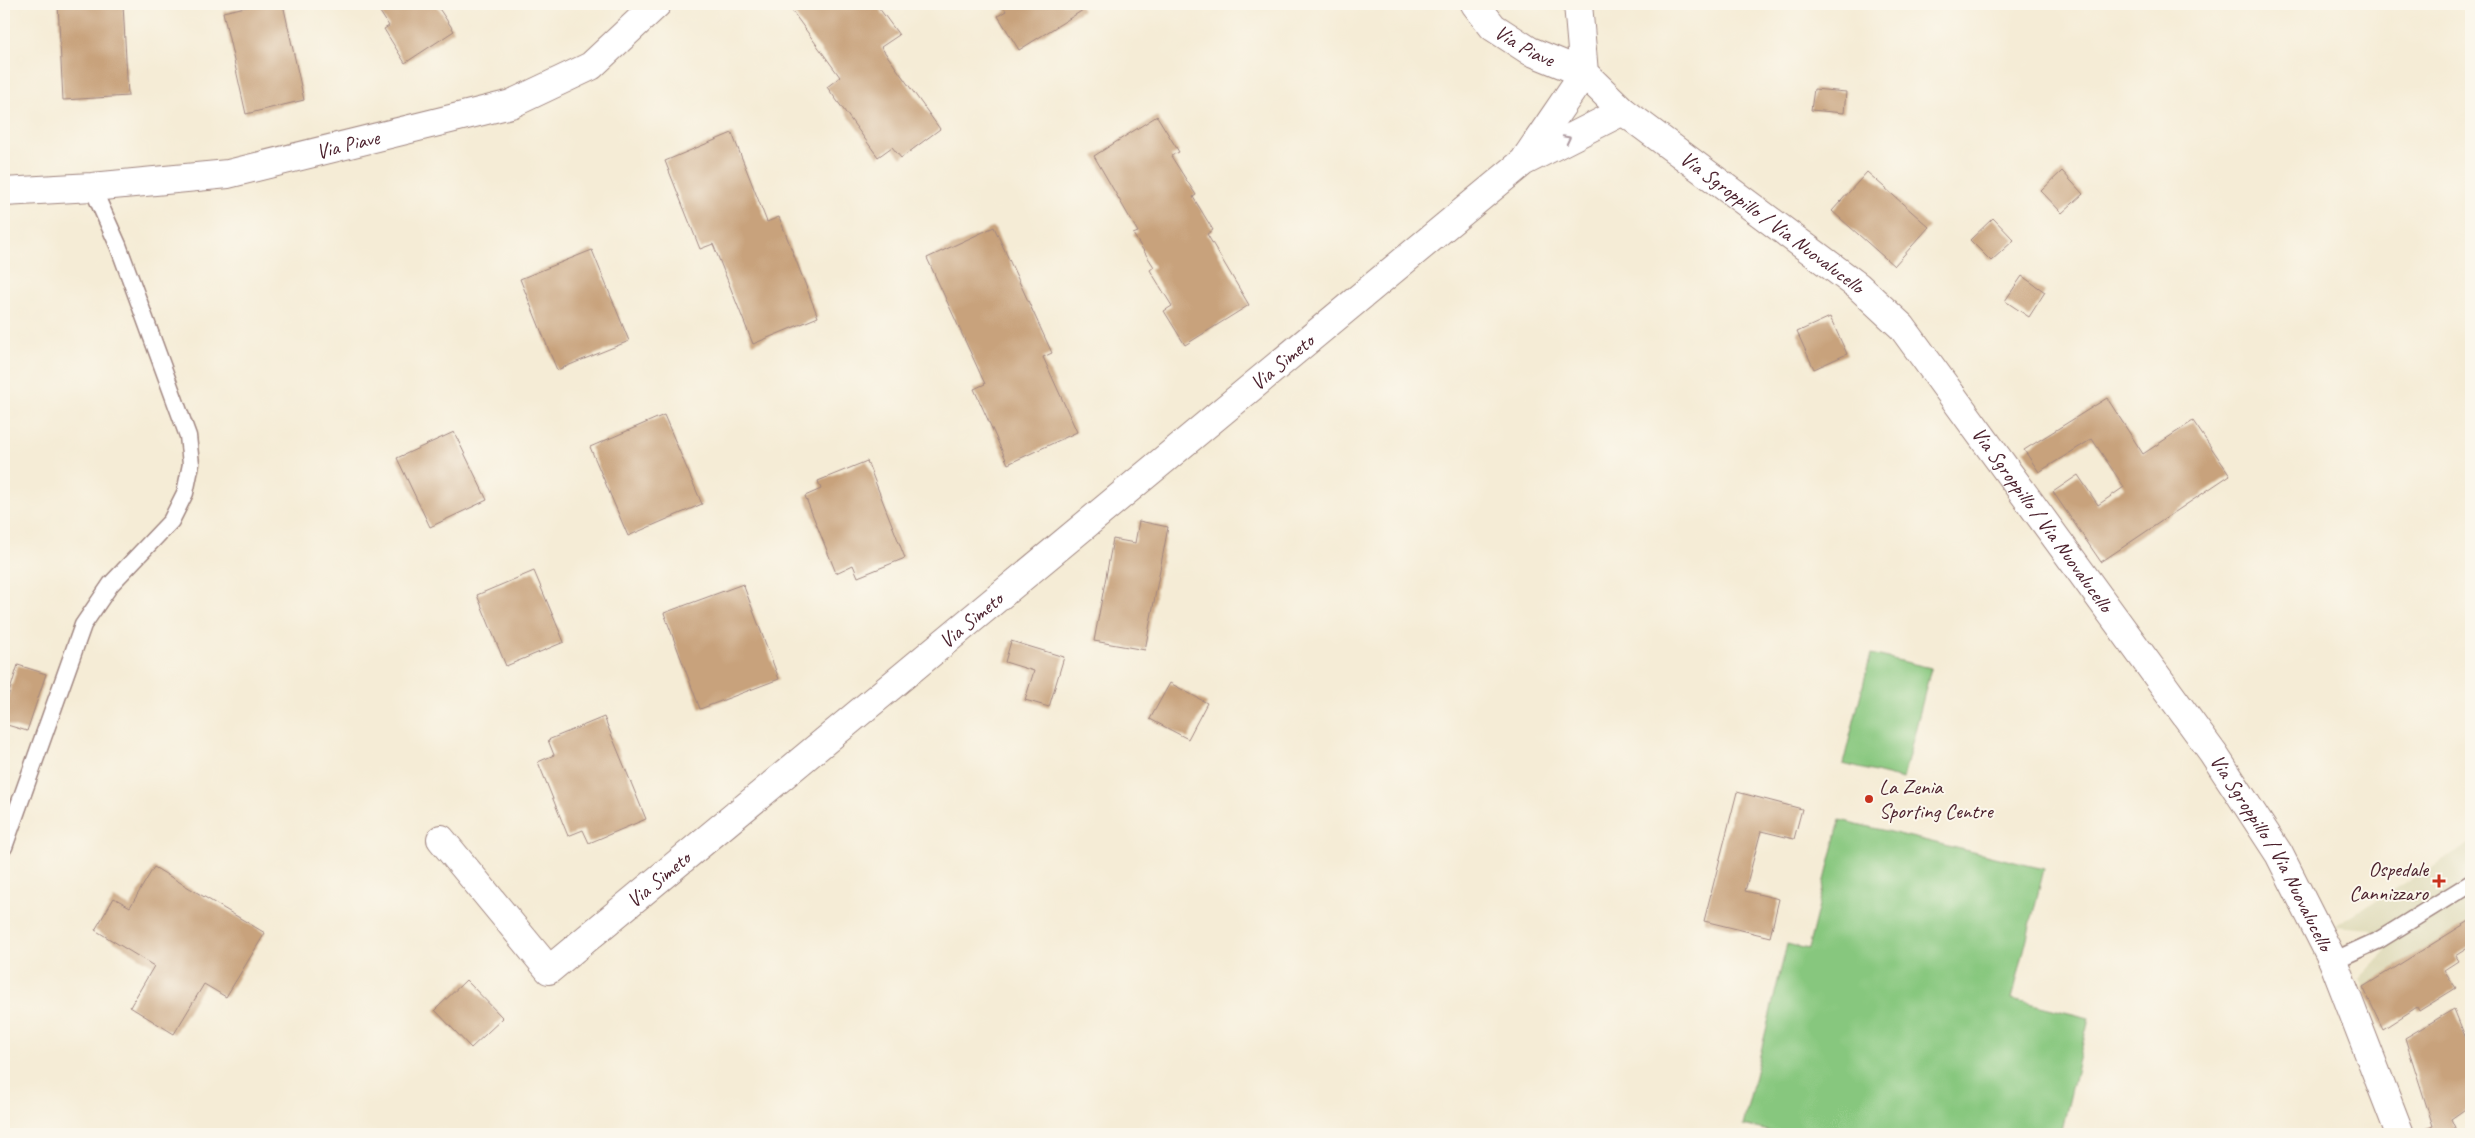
<svg xmlns="http://www.w3.org/2000/svg" width="2475" height="1138" font-family="Caveat,sans-serif">
	<style>
		.built { fill: #e0dcbb }
		.green { fill: #87c77e; stroke: #687354 }
		.building { fill: #c8a27b }
		.lines { fill: none; stroke-linecap: round; stroke-linejoin: round }
		.service-casing { stroke: #a08680; stroke-width: 19 }
		.minor-casing { stroke: #a08680; stroke-width: 30 }
		.secondary-casing { stroke: #a08680; stroke-width: 30 }
		.service { stroke: #fff; stroke-width: 16 }
		.minor { stroke: #fff; stroke-width: 28 }
		.secondary { stroke: #fff; stroke-width: 28 }
		.oneway { stroke: #ae9aa0 }
		.poi-dot { fill: #c8321e; stroke: #fbf7ec; stroke-width: 2 }
		.labels { text-anchor: middle; dominant-baseline: central; stroke-width: 4; stroke-linejoin: round; paint-order: stroke }
		.street-label { font-size: 21px; fill: #4a1f2b; stroke: #fbf7ec }
		.poi-label { font-size: 21px; fill: #4a1f2b; stroke: #fbf7ec; text-anchor: start }
	</style>
	<rect width="100%" height="100%" fill="#fbf7ec"/>
	<filter id="ink" filterUnits="userSpaceOnUse"><feTurbulence type="fractalNoise" baseFrequency=".02" numOctaves="2"/><feDisplacementMap in="SourceGraphic" scale="10" xChannelSelector="R" yChannelSelector="G"/><feConvolveMatrix kernelMatrix="1 2 1 2 8 2 1 2 1" color-interpolation-filters="sRGB"/></filter>
	<filter id="wash" filterUnits="userSpaceOnUse"><feTurbulence type="fractalNoise" baseFrequency=".0096" numOctaves="4" result="noise"/><feDisplacementMap in="SourceGraphic" scale="20" xChannelSelector="R" yChannelSelector="G"/><feGaussianBlur stdDeviation="1.12" result="paint"/><feColorMatrix in="noise" values="0 0 0 0 0 0 0 0 0 0 0 0 0 0 0 0 0 1.4 0 .05"/><feComposite in="paint" operator="in"/></filter>
	<g filter="url(#wash)">
		<rect width="100%" height="100%" fill="#f5ecd6"/>
		<path class="built" d="M2471,843V920L2363,987L2359,979L2386,951L2371,929L2334,926Z"/>
		<path class="green" d="M1871,654L1931,668L1903,779L1843,764Z
			M1840,820L2044,869L2012,999L2089,1018L2061,1134H1781L1743,1125L1787,944L1808,949Z"/>
		<g id="blocks">
			<path class="building" d="M58,4H123L128,96L63,100Z
				M259,4H283L304,100L246,114L223,12Z
				M375,4H436L454,31L405,63L384,29L389,26Z
				M787,4H876L899,35L881,47L940,129L901,158L892,147L878,157L827,87L840,77Z
				M1002,4H1079L1083,10L1019,50L998,16L1006,11Z
				M1814,89L1846,92L1844,113L1811,110Z
				M1157,116L1179,152L1171,156L1196,195L1193,197L1213,230L1207,234L1249,305L1185,345L1164,311L1172,306L1150,270L1154,267L1133,234L1138,232L1094,156Z
				M732,133L767,222L779,217L818,317L753,344L713,244L700,249L665,161Z
				M2062,171L2083,194L2062,213L2041,191Z
				M1867,172L1929,227L1894,266L1832,211Z
				M1993,218L2014,240L1991,261L1970,240Z
				M994,227L1052,353L1043,357L1077,432L1008,464L974,389L985,384L927,258Z
				M592,250L629,341L557,370L520,279Z
				M2022,276L2045,292L2029,317L2005,301Z
				M1830,317L1847,354L1814,369L1797,332Z
				M2107,398L2143,454L2193,421L2230,475L2101,562L2053,492L2078,475L2098,505L2124,487L2092,439L2039,472L2024,450Z
				M664,415L702,504L628,536L590,447Z
				M454,432L487,500L430,527L397,458Z
				M867,461L905,558L858,577L853,565L836,573L805,496L821,489L818,481Z
				M1139,521L1168,527L1145,650L1094,641L1113,539L1135,543Z
				M534,571L564,642L506,666L477,595Z
				M743,584L779,679L700,709L664,613Z
				M1011,641L1064,657L1049,707L1025,700L1034,671L1005,662Z
				M18,665L46,674L27,731L4,724V709Z
				M1170,683L1207,703L1188,739L1150,719Z
				M604,717L646,819L589,843L583,830L568,836L538,762L554,755L548,740Z
				M1737,792L1802,809L1794,839L1761,831L1745,891L1779,899L1770,937L1704,921Z
				M154,867L265,933L226,997L204,984L174,1034L130,1007L154,966L95,930L114,898L130,907Z
				M2471,920V946L2455,956L2458,961L2444,970L2456,988L2419,1011L2417,1007L2383,1029L2363,987Z
				M466,980L503,1018L471,1048L435,1010Z
				M2454,1009L2471,1051V1105L2451,1119L2458,1134H2422L2421,1131L2433,1126L2405,1038Z"/>
		</g>
	</g>
	<g filter="url(#ink)">
		<use href="#blocks" fill-opacity="0" stroke="#a08680" stroke-width="1"/>
		<g class="lines">
			<g class="service-casing">
				<path id="service" d="M4,847L83,625L111,584L171,521L185,493L191,464L188,436L118,245L92,187
					M2333,961L2379,940L2471,883"/>
			</g>
			<g class="minor-casing">
				<g id="minor">
					<path id="s1" d="M1475,4L1493,27L1530,51L1584,73L1526,158"/>
					<path id="s2" d="M4,192L92,187L228,174L511,104L591,66L657,4"/>
					<path id="s3" d="M441,839L549,970L1523,162L1623,111"/>
				</g>
			</g>
			<g class="secondary-casing">
				<g id="secondary">
					<path id="s4" d="M1578,4L1584,73L1623,111L1858,286L1902,327L2213,753L2279,854L2333,961L2400,1134"/>
				</g>
			</g>
			<use href="#service" class="service"/>
			<use href="#minor" class="minor"/>
			<use href="#secondary" class="secondary"/>
		</g>
		<defs><path id="oneway-chevron" d="M-2-3.5L2.5 0L-2 3.5" fill="none" stroke-width="1.6" stroke-linecap="round" stroke-linejoin="round" transform="scale(1.25)"/></defs>
		<use class="oneway" href="#oneway-chevron" transform="translate(1567 139) rotate(-27)"/>
	</g>
	<g class="poi-dot">
		<circle cx="1869" cy="799" r="5"/>
		<path d="M2436.5 873.5h5v5h5v5h-5v5h-5v-5h-5v-5h5z"/>
	</g>
	<g class="labels">
		<g class="street-label">
			<text stroke="none"><textPath href="#s1" startOffset="66">Via Piave</textPath></text>
			<text stroke="none"><textPath href="#s2" startOffset="348">Via Piave</textPath></text>
			<text stroke="none"><textPath href="#s4" startOffset="310">Via Sgroppillo / Via Nuovalucello</textPath></text>
			<text stroke="none"><textPath href="#s3" startOffset="1122">Via Simeto</textPath></text>
			<text stroke="none"><textPath href="#s4" startOffset="715">Via Sgroppillo / Via Nuovalucello</textPath></text>
			<text stroke="none"><textPath href="#s3" startOffset="718">Via Simeto</textPath></text>
			<text stroke="none"><textPath href="#s4" startOffset="1120">Via Sgroppillo / Via Nuovalucello</textPath></text>
			<text stroke="none"><textPath href="#s3" startOffset="312">Via Simeto</textPath></text>
		</g>
		<g class="poi-label">
			<text x="1879" y="787">La Zenia<tspan x="1879" dy="24">Sporting Centre</tspan></text>
			<text x="2428" y="869" text-anchor="end">Ospedale<tspan x="2428" dy="24">Cannizzaro</tspan></text>
		</g>
	</g>
	<rect width="2475" height="1138" fill="none" stroke="#fbf7ec" stroke-width="20"/>
</svg>
